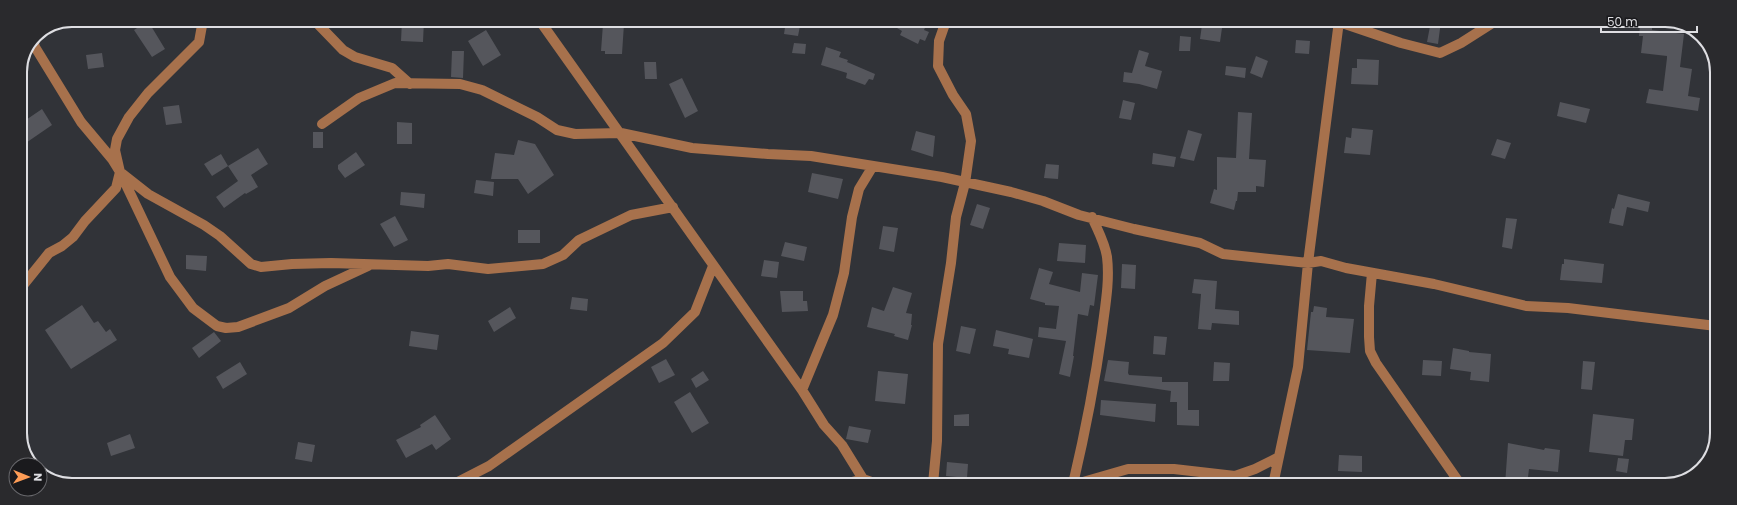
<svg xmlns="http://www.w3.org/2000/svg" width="1737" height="505" font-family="Poppins,sans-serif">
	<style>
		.building { fill: #55565c }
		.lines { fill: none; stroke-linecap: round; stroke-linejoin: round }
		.minor { stroke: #a7714c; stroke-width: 10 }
		.rim { fill: none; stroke: #dedee2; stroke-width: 2 }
	</style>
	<rect width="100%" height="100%" fill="#313338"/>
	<path class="building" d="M402,20H424L423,42L401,41Z
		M148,21L165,49L152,57L134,30Z
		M786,21H801L798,36L784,34Z
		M901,21L906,22V21H928L924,30L929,32L925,41L920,39L918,44L900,35L902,31L897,28Z
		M1213,21H1223L1220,42L1200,39L1202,25L1212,27Z
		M1431,21H1441L1438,44L1427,42Z
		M606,23L624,24L622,54H605V51H601L603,24Z
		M1640,25L1652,27V30L1684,34L1680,67L1692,69L1688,96L1700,98L1698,111L1646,103L1649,89L1663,91L1667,58V56L1641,53L1643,36H1639Z
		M486,30L501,55L483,66L468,41Z
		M1180,36L1191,37L1190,51H1179Z
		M1296,40L1310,41L1309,54L1295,53Z
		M794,43L806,44L805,54L792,53Z
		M826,47L841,52L839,57L848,60L847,62L875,74L873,80L869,79L865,85L846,78L847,73L821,65Z
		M1139,50L1149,53L1145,66L1162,71L1157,89L1139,84L1123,82L1124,72L1132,73Z
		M452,51H464L463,78L451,77Z
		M102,53L104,67L88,69L86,55Z
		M1256,56L1268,61L1262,78L1250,73Z
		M1357,59L1379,60L1378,85L1351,84L1352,68H1357Z
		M644,62H656L657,79H645Z
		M1226,66L1246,68L1245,78L1225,75Z
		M682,78L698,111L685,118L669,84Z
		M1123,100L1135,103L1131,120L1119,118Z
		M1560,102L1590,109L1586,123L1557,116Z
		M179,105L182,123L166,125L163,107Z
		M42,109L52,125L20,147V124Z
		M1238,112L1252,113L1249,159L1266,160L1264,187L1256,186V192H1238L1237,201H1236L1234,210L1210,203L1214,189L1217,190V157L1236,158Z
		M397,122L412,123V144H397Z
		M1352,128L1373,130L1370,155L1344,153L1346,137L1351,138Z
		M1188,130L1202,134L1194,161L1180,158Z
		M916,131L935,136L933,157L911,150Z
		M313,132H323V148H313Z
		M1497,139L1511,143L1505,159L1491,155Z
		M518,140L535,144L554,175L528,194L518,179H491L495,153L514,155Z
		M258,148L268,164L251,175L258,187L246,194L245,193L224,208L216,197L238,181L228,166Z
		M356,152L365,165L345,178L338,169V165Z
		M1153,153L1176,157L1174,167L1152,164Z
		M221,154L228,166L212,176L204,164Z
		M1046,164L1059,165L1058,179L1044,178Z
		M812,173L843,179L838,199L808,192Z
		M476,180L494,182L493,196L474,193Z
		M401,192L425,194L424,208L400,205Z
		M1618,194L1650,202L1648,212L1627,207L1623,226L1609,223L1612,208L1614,209Z
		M977,204L990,208L983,229L970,225Z
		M395,216L408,240L394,247L380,224Z
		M1506,218L1517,219L1512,249L1502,247Z
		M883,226L898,228L894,252L879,249Z
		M518,230H540V243H518Z
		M785,242L807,247L804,261L781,256Z
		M1059,243L1086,245L1085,263L1057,261Z
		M186,255L207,256L206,271L186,269Z
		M1564,259L1604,264L1602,283L1560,280L1562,264H1564Z
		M764,260L779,262L777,278L761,276Z
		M1122,264L1136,265L1135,289L1121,288Z
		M1039,268L1053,272L1049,284L1080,292L1082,273L1098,275L1094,306L1090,305L1088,316L1078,314L1073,356H1074L1070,377L1059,374L1066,341L1038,337L1039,327L1056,329L1059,306L1045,305V303L1030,299Z
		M1194,279L1217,281L1215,309L1239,311V325L1212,323L1211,330L1198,329L1201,294L1192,293Z
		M893,287L912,293L906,313L912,314L911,325H912L908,340L894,336L895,334L867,327L872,307L884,311Z
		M780,291H803V301H807L808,311L782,312Z
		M572,297L588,299L587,311L570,309Z
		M82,305L94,323L98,321L106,332L110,329L117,340L71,369L45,330Z
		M1314,306L1327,308L1326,317L1354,319L1350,353L1307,350L1311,312H1313Z
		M510,307L516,318L494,332L488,321Z
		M961,326L976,329L970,354L956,351Z
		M996,330L1033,339L1029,358L1008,354L1009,349L993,346Z
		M411,331L439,335L437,350L409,346Z
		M214,332L221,341L199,358L192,348Z
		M1154,336L1167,337L1165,355L1153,354Z
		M1453,348L1469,351V352L1491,354L1489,382L1470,380L1471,372L1450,369Z
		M666,359L675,375L659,383L651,367Z
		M1108,360L1129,362L1128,373L1129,375L1162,377V382H1188V410H1199V426L1177,425V402H1170L1171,391L1104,381Z
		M1423,360L1442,361L1441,376L1422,375Z
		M1583,361L1595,362L1592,390L1581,389Z
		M240,362L247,374L223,389L216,377Z
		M1214,362L1230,363L1229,381H1213Z
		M703,371L709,380L696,388L691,379Z
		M878,371L908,374L905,404L875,401Z
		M690,392L709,423L692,433L674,402Z
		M1101,400L1156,404L1155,422L1100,415Z
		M969,414V426H954V415Z
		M1593,414L1634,419L1632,440H1625L1623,456L1589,452Z
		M435,415L451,439L436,450L432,444L406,458L396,440L421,427L420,425Z
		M849,426L871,430L868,443L846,439Z
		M130,434L135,448L111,456L107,443Z
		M298,442L315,445L312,462L295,459Z
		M1508,443L1544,450L1545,448L1560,450L1558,472L1529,469L1527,485H1505Z
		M1339,455L1362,456V472L1338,471Z
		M1618,458L1629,459L1627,473L1616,471Z
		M947,462L968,464L967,478L946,476Z"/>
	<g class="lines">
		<path class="minor" d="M314,20L343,50L355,57L392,68L410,84
			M540,21L802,390L833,315L844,273L852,217L859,189L873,166
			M1325,21L1339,22L1401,43L1440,53L1461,43L1494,22
			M33,40L35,47L81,122L112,159L120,172L170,277L193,308L217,326L226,328L238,327L289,308L325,286L368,266
			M322,124L359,98L395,83L460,84L482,90L537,117L557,130L575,134L621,133L692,148L768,154L811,156L942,177L1011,192L1043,201L1079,215L1134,229L1200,243L1223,254L1308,263L1321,261L1346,268L1434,284L1526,306L1568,308L1716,326
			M120,172L148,194L204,225L220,236L251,264L261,267L292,264L331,263L428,266L448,264L488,269L543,264L563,255L579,240L631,215L673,207
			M1372,273L1369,306V337L1370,351L1376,363L1461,485
			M20,289L49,253L62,246L73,237L85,221L116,188L120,172L115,150L117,139L129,117L148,93L199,42L203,20
			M802,390L824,425L842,445L863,479
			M454,484L489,466L663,343L695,312L713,266
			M845,484L863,479L877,484
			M933,484L937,441L938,344L951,263L956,217L965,183L971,141L966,114L953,95L938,66L939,41L946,21
			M1073,484C1085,433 1095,382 1102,331C1105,307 1110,281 1107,257C1105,243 1098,231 1092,217
			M1076,484L1128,469H1174L1235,476L1255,469L1277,458
			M1226,485L1235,476
			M1273,485L1298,367L1308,263L1339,21"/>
	</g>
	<path d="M0 0H1737V505H0ZM72 27H1665A45 45 0 0 1 1710 72V433A45 45 0 0 1 1665 478H72A45 45 0 0 1 27 433V72A45 45 0 0 1 72 27Z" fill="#2a2a2d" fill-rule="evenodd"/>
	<path class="rim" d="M72 27H1665A45 45 0 0 1 1710 72V433A45 45 0 0 1 1665 478H72A45 45 0 0 1 27 433V72A45 45 0 0 1 72 27Z"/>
	<g transform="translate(28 477) rotate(91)"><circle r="19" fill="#1a1a1d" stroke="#68686c"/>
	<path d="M0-3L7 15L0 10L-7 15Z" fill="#fd9c56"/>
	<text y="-6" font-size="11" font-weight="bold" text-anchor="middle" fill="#dedee2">N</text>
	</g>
	<path d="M1601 26v6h96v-6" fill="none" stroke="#dedee2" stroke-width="2"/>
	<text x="1607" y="26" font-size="12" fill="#dedee2" stroke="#1a1a1d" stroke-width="3" paint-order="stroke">50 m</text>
</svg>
